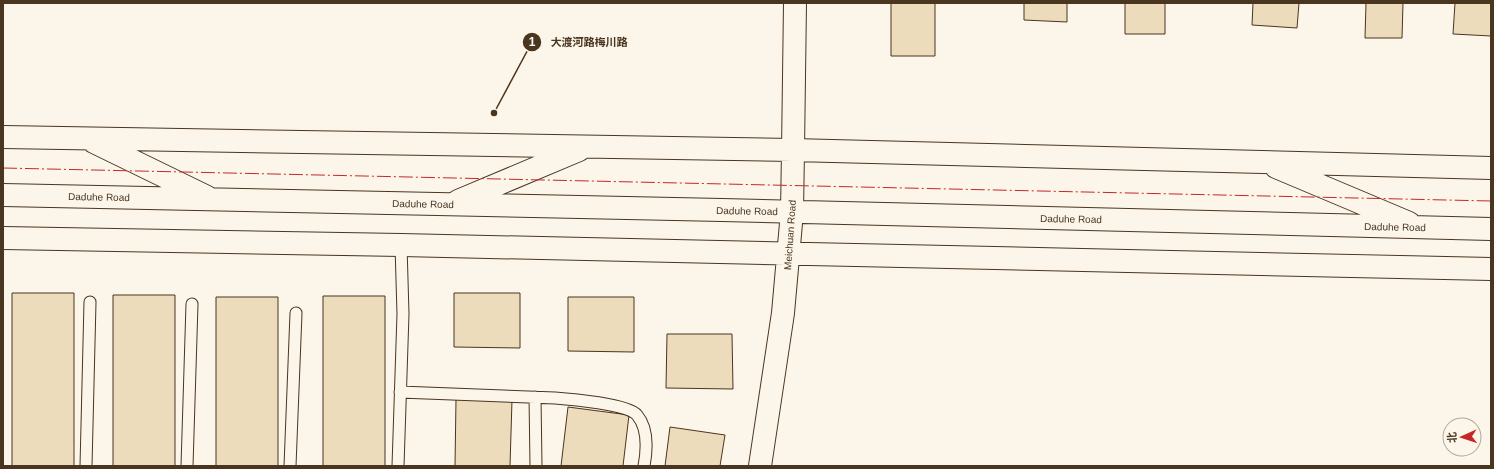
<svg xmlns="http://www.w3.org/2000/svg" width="1494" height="469" font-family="Helvetica,'Noto Sans SC',sans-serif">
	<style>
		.building { fill: #ecdcbc; stroke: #4a3520 }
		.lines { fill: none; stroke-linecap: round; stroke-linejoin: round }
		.lane-casing { stroke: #4a3520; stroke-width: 13 }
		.street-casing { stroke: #4a3520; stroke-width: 24 }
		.secondary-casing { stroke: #4a3520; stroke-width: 24 }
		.lane { stroke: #fbf6e9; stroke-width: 11 }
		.street { stroke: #fbf6e9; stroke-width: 22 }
		.secondary { stroke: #fbf6e9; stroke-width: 22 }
		.power { stroke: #c62828; stroke-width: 1; stroke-dasharray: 14 3 2 3; stroke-linecap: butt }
		.labels { text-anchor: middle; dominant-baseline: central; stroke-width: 3; stroke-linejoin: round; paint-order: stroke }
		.street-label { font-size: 10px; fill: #4a3520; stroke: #fbf6e9 }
		.leader { fill: none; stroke: #4a3520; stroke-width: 1.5 }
		.callout-dot { fill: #4a3520; stroke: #fbf6e9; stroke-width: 1.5 }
		.mark-label { font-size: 12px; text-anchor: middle; font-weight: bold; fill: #fff }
		.callout-label { font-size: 11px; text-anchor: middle; font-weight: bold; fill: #4a3520; stroke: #fbf6e9; stroke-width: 3; stroke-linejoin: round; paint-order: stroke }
	</style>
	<rect width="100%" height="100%" fill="#fbf6e9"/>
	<path class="building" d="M891,3H935V56H891Z
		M1024,3H1067V22L1024,20Z
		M1125,3H1165V34H1125Z
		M1253,3H1299L1297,28L1252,25Z
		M1366,3H1403L1402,38H1365Z
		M1455,3H1491V36L1453,34Z
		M12,293H74V466H12Z
		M454,293H520V348L454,347Z
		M113,295H175V466H113Z
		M323,296H385V466H323Z
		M216,297H278V466H216Z
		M568,297H634V352L568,351Z
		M667,334H732L733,389L666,388Z
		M456,399L512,400L510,466H455Z
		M568,407L629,415L623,466H561Z
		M670,427L725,435L720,466H665Z"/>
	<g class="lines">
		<g class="lane-casing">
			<path id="lane" d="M400,392L555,398C570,399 628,404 637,415C648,428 647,450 644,466
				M535,397L536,466
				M86,466L90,302
				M187,466L192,304
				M290,466L296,313
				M398,466L403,314L401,245"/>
		</g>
		<g class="street-casing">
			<path id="street" d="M793,150L795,3"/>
		</g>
		<g class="secondary-casing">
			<path id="secondary" d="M3,137L793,150L1491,168
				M94,142L207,197
				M1276,167L1409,223
				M3,195L722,210L1491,229
				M458,201L579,150
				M3,238L401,245L1491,269
				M760,466L783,313L792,212L793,150"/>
		</g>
		<use href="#lane" class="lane"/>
		<use href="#street" class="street"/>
		<use href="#secondary" class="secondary"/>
		<path class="power" d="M3,168L1491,201"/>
	</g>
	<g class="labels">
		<g class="street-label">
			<text transform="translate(99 197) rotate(1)">Daduhe Road</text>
			<text transform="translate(423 204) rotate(1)">Daduhe Road</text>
			<text transform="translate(747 211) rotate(1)">Daduhe Road</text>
			<text transform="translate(1071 219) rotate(1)">Daduhe Road</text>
			<text transform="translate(1395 227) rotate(1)">Daduhe Road</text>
			<text transform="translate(790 235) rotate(-86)">Meichuan Road</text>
		</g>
	</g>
	<path class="leader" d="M494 113L532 42"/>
	<g class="callout-dot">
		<circle cx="494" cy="113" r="4"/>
		<circle cx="532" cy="42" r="10"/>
	</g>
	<g class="mark-label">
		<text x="532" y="46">1</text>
	</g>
	<g class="callout-label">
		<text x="589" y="46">大渡河路梅川路</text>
	</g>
	<rect width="1494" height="469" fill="none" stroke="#4a3520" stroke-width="8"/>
	<g transform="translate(1462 437) rotate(267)"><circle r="19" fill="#fbf6e9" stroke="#b4a999"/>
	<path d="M0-3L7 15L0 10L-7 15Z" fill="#c62828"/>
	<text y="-6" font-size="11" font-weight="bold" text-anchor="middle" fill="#4a3520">北</text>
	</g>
</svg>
